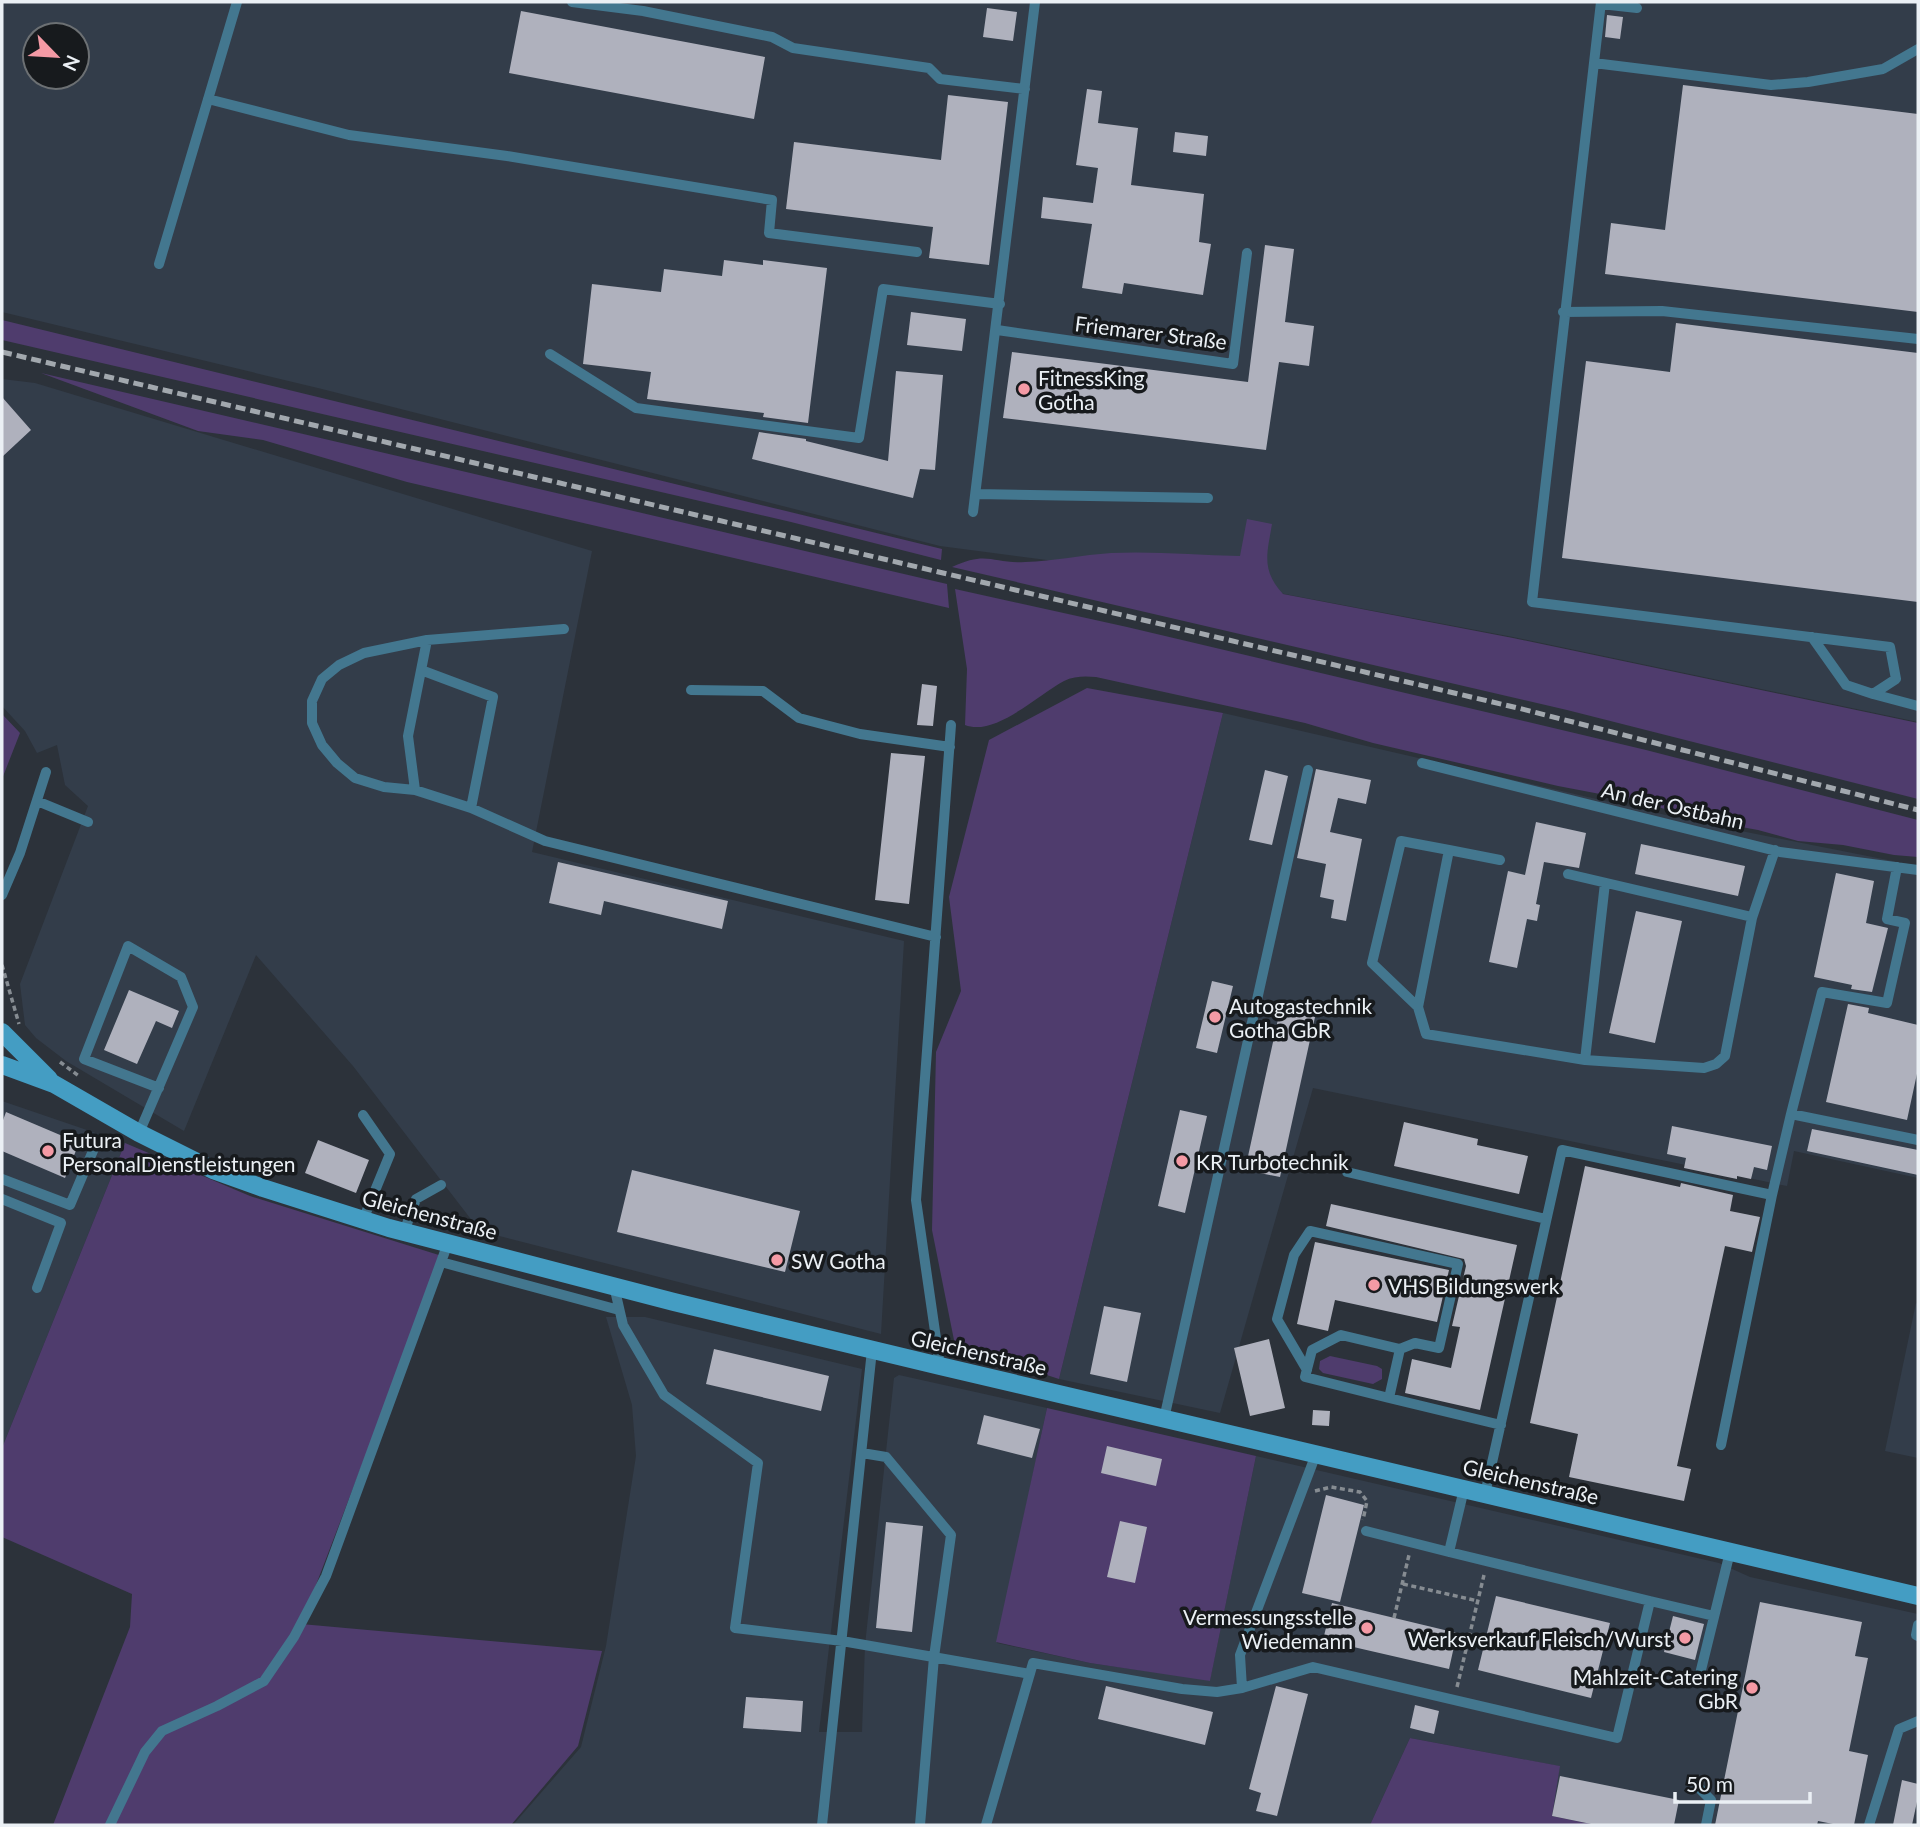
<svg xmlns="http://www.w3.org/2000/svg" width="1920" height="1827" font-family="Lato,sans-serif">
	<style>
		.built { fill: #333d4a; fill-rule: evenodd }
		.green { fill: #4f3c6d }
		.building { fill: #afb1bd }
		.lines { fill: none; stroke-linecap: round; stroke-linejoin: round }
		.path { stroke: #868c92; stroke-width: 3.5; stroke-dasharray: 5 3.5; stroke-linecap: butt }
		.lane { stroke: #43778f; stroke-width: 10 }
		.secondary { stroke: #449dc3; stroke-width: 18 }
		.rail { stroke: #a2a8ae; stroke-width: 5; stroke-dasharray: 10 5; stroke-linecap: butt }
		.poi-dot { fill: #f49aa5; stroke: #171a1d; stroke-width: 2.5 }
		.labels { text-anchor: middle; dominant-baseline: central; stroke-width: 7; stroke-linejoin: round; paint-order: stroke }
		.street-label { font-size: 21px; fill: #ebf0f5; stroke: #171a1d }
		.poi-label { font-size: 21px; fill: #ebf0f5; stroke: #171a1d; text-anchor: start }
	</style>
	<rect width="100%" height="100%" fill="#2c323a"/>
	<path class="built" d="M2,2H1918V722L1513,637L1231,584L940,546L322,389L2,312ZM35,35H77V77H35Z
		M2,379L35,383L592,551L532,852L904,941L881,1334L480,1231L353,1066L256,955L184,1131L66,1061L36,1038L25,1025L20,984L88,806L65,785L57,745L37,753L25,731L2,706Z
		M1223,713L1696,822L1918,866V1178L1794,1151L1787,1186L1313,1088L1220,1413L1059,1379Z
		M2,1101L125,1143L2,1448Z
		M1916,1303L1918,1304V1458L1885,1451Z
		M606,1317H645L862,1369L819,1732H862L865,1645L894,1378L899,1375L1047,1408L997,1643L1090,1663L1210,1680L1256,1456L1719,1563L1750,1577L1918,1614L1917,1825H1596L1552,1816L1559,1766L1410,1738L1370,1825H513L581,1747L606,1646L636,1456L632,1405Z"/>
	<path class="green" d="M2,320L942,549L941,560L791,522L2,340Z
		M41,373L947,584L949,608L407,482L263,440L198,431Z
		M1247,519L1272,524C1267,554 1261,570 1283,594L1513,638L1918,723V799L1567,710L952,567C988,550 992,564 1025,562C1054,561 1082,555 1111,553C1154,551 1197,555 1240,556Z
		M955,589L1127,627L1646,750L1918,820V857L1894,855L1843,845L1798,841L1758,830L1697,819L1642,802L1558,786L1373,743L1305,723L1096,677C1085,676 1074,676 1064,681C1039,694 995,737 965,725L967,669Z
		M1087,688L1223,713L1059,1379L955,1345L932,1230L936,1052L961,991L949,897L989,740Z
		M2,714L20,733L2,779Z
		M125,1143L250,1196L442,1256L301,1624L602,1651L578,1746L511,1825H53L130,1627L132,1594L2,1537V1448Z
		M1330,1356L1377,1366L1382,1369V1379L1373,1384L1323,1373L1319,1369L1320,1361Z
		M1047,1408L1256,1456L1210,1681L1090,1663L996,1642Z
		M1410,1738L1560,1766L1552,1816L1596,1825H1370Z"/>
	<path class="building" d="M987,8L1017,12L1013,41L983,37Z
		M521,11L765,57L754,119L509,73Z
		M1607,15L1623,17L1620,39L1605,37Z
		M1683,85L1918,114V312L1605,274L1611,223L1665,230Z
		M1087,89L1102,91L1098,123L1138,128L1131,185L1204,194L1199,242L1211,244L1203,295L1124,283L1122,294L1082,288L1092,224L1041,218L1043,197L1093,203L1098,168L1076,165Z
		M948,95L1008,102L989,265L929,258L933,227L786,209L794,142L941,160Z
		M1175,132L1208,136L1206,156L1173,152Z
		M1265,245L1294,249L1285,322L1314,326L1309,366L1279,362L1266,450L1003,418L1012,352L1248,382Z
		M724,260L763,265V260L827,268L808,423L763,417L764,413L647,399L651,372L583,364L592,284L661,292L664,269L722,276Z
		M911,312L966,319L962,351L907,345Z
		M1676,323L1918,353V602L1562,558L1586,361L1670,372Z
		M896,371L943,375L935,470L920,469L913,498L752,459L759,432L806,439V441L888,461Z
		M2,397L31,430L2,457Z
		M922,684L937,686L933,726L917,725Z
		M891,753L925,756L909,904L875,900Z
		M1316,769L1371,780L1366,804L1338,798L1330,832L1362,839L1346,921L1331,918L1334,900L1320,897L1326,864L1297,858Z
		M1265,770L1288,776L1272,845L1249,840Z
		M1536,822L1586,833L1579,868L1544,862L1536,904L1540,905L1537,921L1527,919L1517,968L1489,962L1508,871L1525,875Z
		M1641,844L1745,866L1738,896L1635,874Z
		M558,862L728,901L722,929L604,901L601,915L549,903Z
		M1836,873L1874,881L1866,923L1888,928L1872,992L1851,989L1852,985L1814,977Z
		M1636,911L1682,921L1655,1043L1609,1033Z
		M1212,981L1233,986L1217,1053L1196,1048Z
		M129,990L179,1011L172,1028L156,1021L137,1064L104,1050Z
		M1848,1004L1869,1008L1868,1013L1918,1025V1069L1907,1120L1826,1102Z
		M1280,1010L1315,1017L1280,1177L1245,1170Z
		M1180,1110L1207,1116L1185,1213L1158,1206Z
		M6,1112L79,1143L65,1178L2,1151V1123Z
		M1404,1122L1478,1139L1477,1145L1528,1156L1519,1194L1394,1166Z
		M1672,1126L1772,1146L1767,1170L1754,1167L1751,1179L1737,1176V1179L1684,1168L1686,1158L1667,1154Z
		M1812,1129L1918,1150V1175L1807,1151Z
		M318,1140L369,1160L356,1193L305,1173Z
		M1585,1166L1680,1187L1681,1183L1733,1195L1730,1211L1760,1217L1752,1252L1725,1246L1677,1466L1691,1469L1684,1501L1569,1477L1578,1434L1530,1423Z
		M632,1170L800,1211L785,1272L617,1232Z
		M1331,1204L1517,1245L1480,1410L1405,1393L1412,1359L1451,1368L1460,1327L1452,1326L1466,1266L1464,1259L1326,1226Z
		M1315,1242L1449,1270L1437,1322L1335,1300L1328,1331L1297,1324Z
		M1104,1306L1141,1313L1127,1382L1090,1374Z
		M1269,1339L1285,1408L1250,1416L1234,1348Z
		M714,1349L829,1376L821,1411L706,1384Z
		M1313,1410L1330,1411L1329,1426L1312,1425Z
		M984,1415L1040,1429L1032,1458L977,1444Z
		M1107,1446L1162,1459L1156,1486L1101,1473Z
		M1326,1495L1364,1505L1340,1602L1302,1593Z
		M1120,1521L1147,1527L1135,1583L1107,1577Z
		M886,1522L923,1526L912,1632L876,1628Z
		M1496,1596L1610,1623L1591,1698L1478,1670Z
		M1760,1602L1862,1622L1855,1656L1868,1658L1849,1751L1868,1755L1854,1825H1838L1818,1821L1817,1825H1715Z
		M1332,1603L1457,1633L1449,1669L1323,1640Z
		M1673,1616L1704,1624L1695,1660L1664,1652Z
		M1106,1686L1213,1712L1205,1745L1098,1719Z
		M1276,1686L1308,1694L1277,1816L1256,1811L1261,1793L1249,1789Z
		M746,1697L803,1701L801,1732L743,1728Z
		M1415,1705L1439,1711L1434,1734L1410,1728Z
		M1560,1776L1679,1800L1674,1825H1596L1552,1816Z
		M1902,1780L1918,1784V1797L1912,1825H1893Z"/>
	<g class="lines">
		<path class="path" d="M2,965L19,1024
			M60,1062L79,1076
			M1315,1491L1331,1487L1360,1492L1367,1501L1363,1520
			M1403,1584L1478,1601
			M1394,1618L1409,1555
			M1457,1687L1484,1575"/>
		<path class="lane" d="M572,2L643,11L772,37L793,48L929,68L940,79L1025,89
			M1601,2L1532,602L1890,647L1896,679L1873,694L1846,685L1812,637
			M1601,4L1637,8
			M1594,63L1771,85L1808,82L1883,69L1918,49
			M208,99L349,135L507,156L772,200L769,233L917,252
			M159,264L237,2
			M1563,312L1662,311L1918,339
			M997,330L1233,364L1247,253
			M550,354L636,408L859,438L883,289L1000,304
			M976,494L1208,498
			M973,512L1035,2
			M564,629L427,640L364,653L339,665L322,679L312,701V723L322,745L337,763L355,778L384,787L415,790L471,808L545,841L936,937
			M421,670L493,697L471,808
			M691,690L763,691L799,718L860,734L950,747
			M1873,694L1918,706
			M1422,763L1780,852L1918,870
			M415,790L408,736L427,640
			M37,801L88,822
			M1500,860L1449,850L1418,1007L1426,1034L1585,1060L1704,1068L1716,1064L1725,1056L1752,918L1775,850
			M1568,874L1752,917
			M2,895L20,853L46,772
			M1418,1007L1372,963L1401,841L1449,850
			M1585,1060L1605,883
			M1791,1114L1822,992L1887,1003L1905,923L1887,919L1897,867
			M139,1133L193,1007L181,977L128,946L84,1059L159,1088
			M1347,1172L1546,1219
			M2,1179L70,1205L98,1139
			M2,1199L61,1223L37,1288
			M363,1220L390,1154L363,1115
			M404,1232L416,1199L441,1185
			M441,1262L619,1310
			M614,1286L623,1325L664,1395L758,1463L735,1628L842,1641L1030,1674
			M940,1366L916,1200L951,725
			M1307,1370L1277,1319L1294,1255L1310,1231L1458,1264L1439,1348L1415,1343L1400,1349
			M1389,1398L1305,1377L1312,1350L1341,1335L1400,1349L1389,1398L1501,1425
			M1164,1419L1308,770
			M1721,1445L1772,1195
			M862,1453L886,1457L951,1535L934,1657L920,1825
			M1485,1494L1562,1150L1772,1195L1791,1114L1918,1140
			M1366,1531L1449,1552L1464,1489
			M1650,1601L1714,1616
			M1918,1625L1916,1635L1918,1636
			M1699,1678L1730,1552
			M1242,1688L1313,1667L1617,1738L1650,1601L1449,1552
			M1697,1786L1711,1800L1706,1825
			M110,1825L145,1752L162,1731L217,1706L264,1681L294,1637L326,1576L448,1243
			M822,1825L872,1350
			M986,1825L1033,1663L1182,1689L1217,1692L1242,1688L1240,1655L1316,1454
			M1869,1825L1899,1729L1918,1721"/>
		<path class="secondary" d="M2,1032L49,1079
			M2,1065L54,1084L139,1133L213,1170L263,1188L389,1228L674,1302L940,1366L1918,1596"/>
		<path class="rail" d="M2,352L1518,708L1918,810"/>
	</g>
	<g class="poi-dot">
		<circle cx="1024" cy="389" r="7"/>
		<circle cx="1215" cy="1017" r="7"/>
		<circle cx="48" cy="1151" r="7"/>
		<circle cx="1182" cy="1161" r="7"/>
		<circle cx="777" cy="1260" r="7"/>
		<circle cx="1374" cy="1285" r="7"/>
		<circle cx="1367" cy="1628" r="7"/>
		<circle cx="1685" cy="1638" r="7"/>
		<circle cx="1752" cy="1688" r="7"/>
	</g>
	<g class="labels">
		<g class="street-label">
			<text transform="translate(1151 332) rotate(7)">Friemarer Straße</text>
			<text transform="translate(1673 805) rotate(13)">An der Ostbahn</text>
			<text transform="translate(430 1214) rotate(15)">Gleichenstraße</text>
			<text transform="translate(979 1352) rotate(13)">Gleichenstraße</text>
			<text transform="translate(1531 1481) rotate(13)">Gleichenstraße</text>
		</g>
		<g class="poi-label">
			<text x="1038" y="377">FitnessKing<tspan x="1038" dy="24">Gotha</tspan></text>
			<text x="1229" y="1005">Autogastechnik<tspan x="1229" dy="24">Gotha GbR</tspan></text>
			<text x="62" y="1139">Futura<tspan x="62" dy="24">PersonalDienstleistungen</tspan></text>
			<text x="1196" y="1161">KR Turbotechnik</text>
			<text x="791" y="1260">SW Gotha</text>
			<text x="1388" y="1285">VHS Bildungswerk</text>
			<text x="1353" y="1616" text-anchor="end">Vermessungsstelle<tspan x="1353" dy="24">Wiedemann</tspan></text>
			<text x="1671" y="1638" text-anchor="end">Werksverkauf Fleisch/Wurst</text>
			<text x="1738" y="1676" text-anchor="end">Mahlzeit-Catering<tspan x="1738" dy="24">GbR</tspan></text>
		</g>
	</g>
	<rect width="1920" height="1827" fill="none" stroke="#ebf0f5" stroke-width="7"/>
	<g transform="translate(56 56) rotate(115)"><circle r="33" fill="#171a1d" stroke="#6c7073" stroke-width="2"/>
	<path d="M0-5L12 26L0 18L-12 26Z" fill="#f49aa5"/>
	<text y="-10" font-size="19" font-weight="bold" text-anchor="middle" fill="#ebf0f5">N</text>
	</g>
	<path d="M1675 1792v10h135v-10" fill="none" stroke="#ebf0f5" stroke-width="3.5"/>
	<text x="1686" y="1792" font-size="21" fill="#ebf0f5" stroke="#171a1d" stroke-width="5" paint-order="stroke">50 m</text>
</svg>
